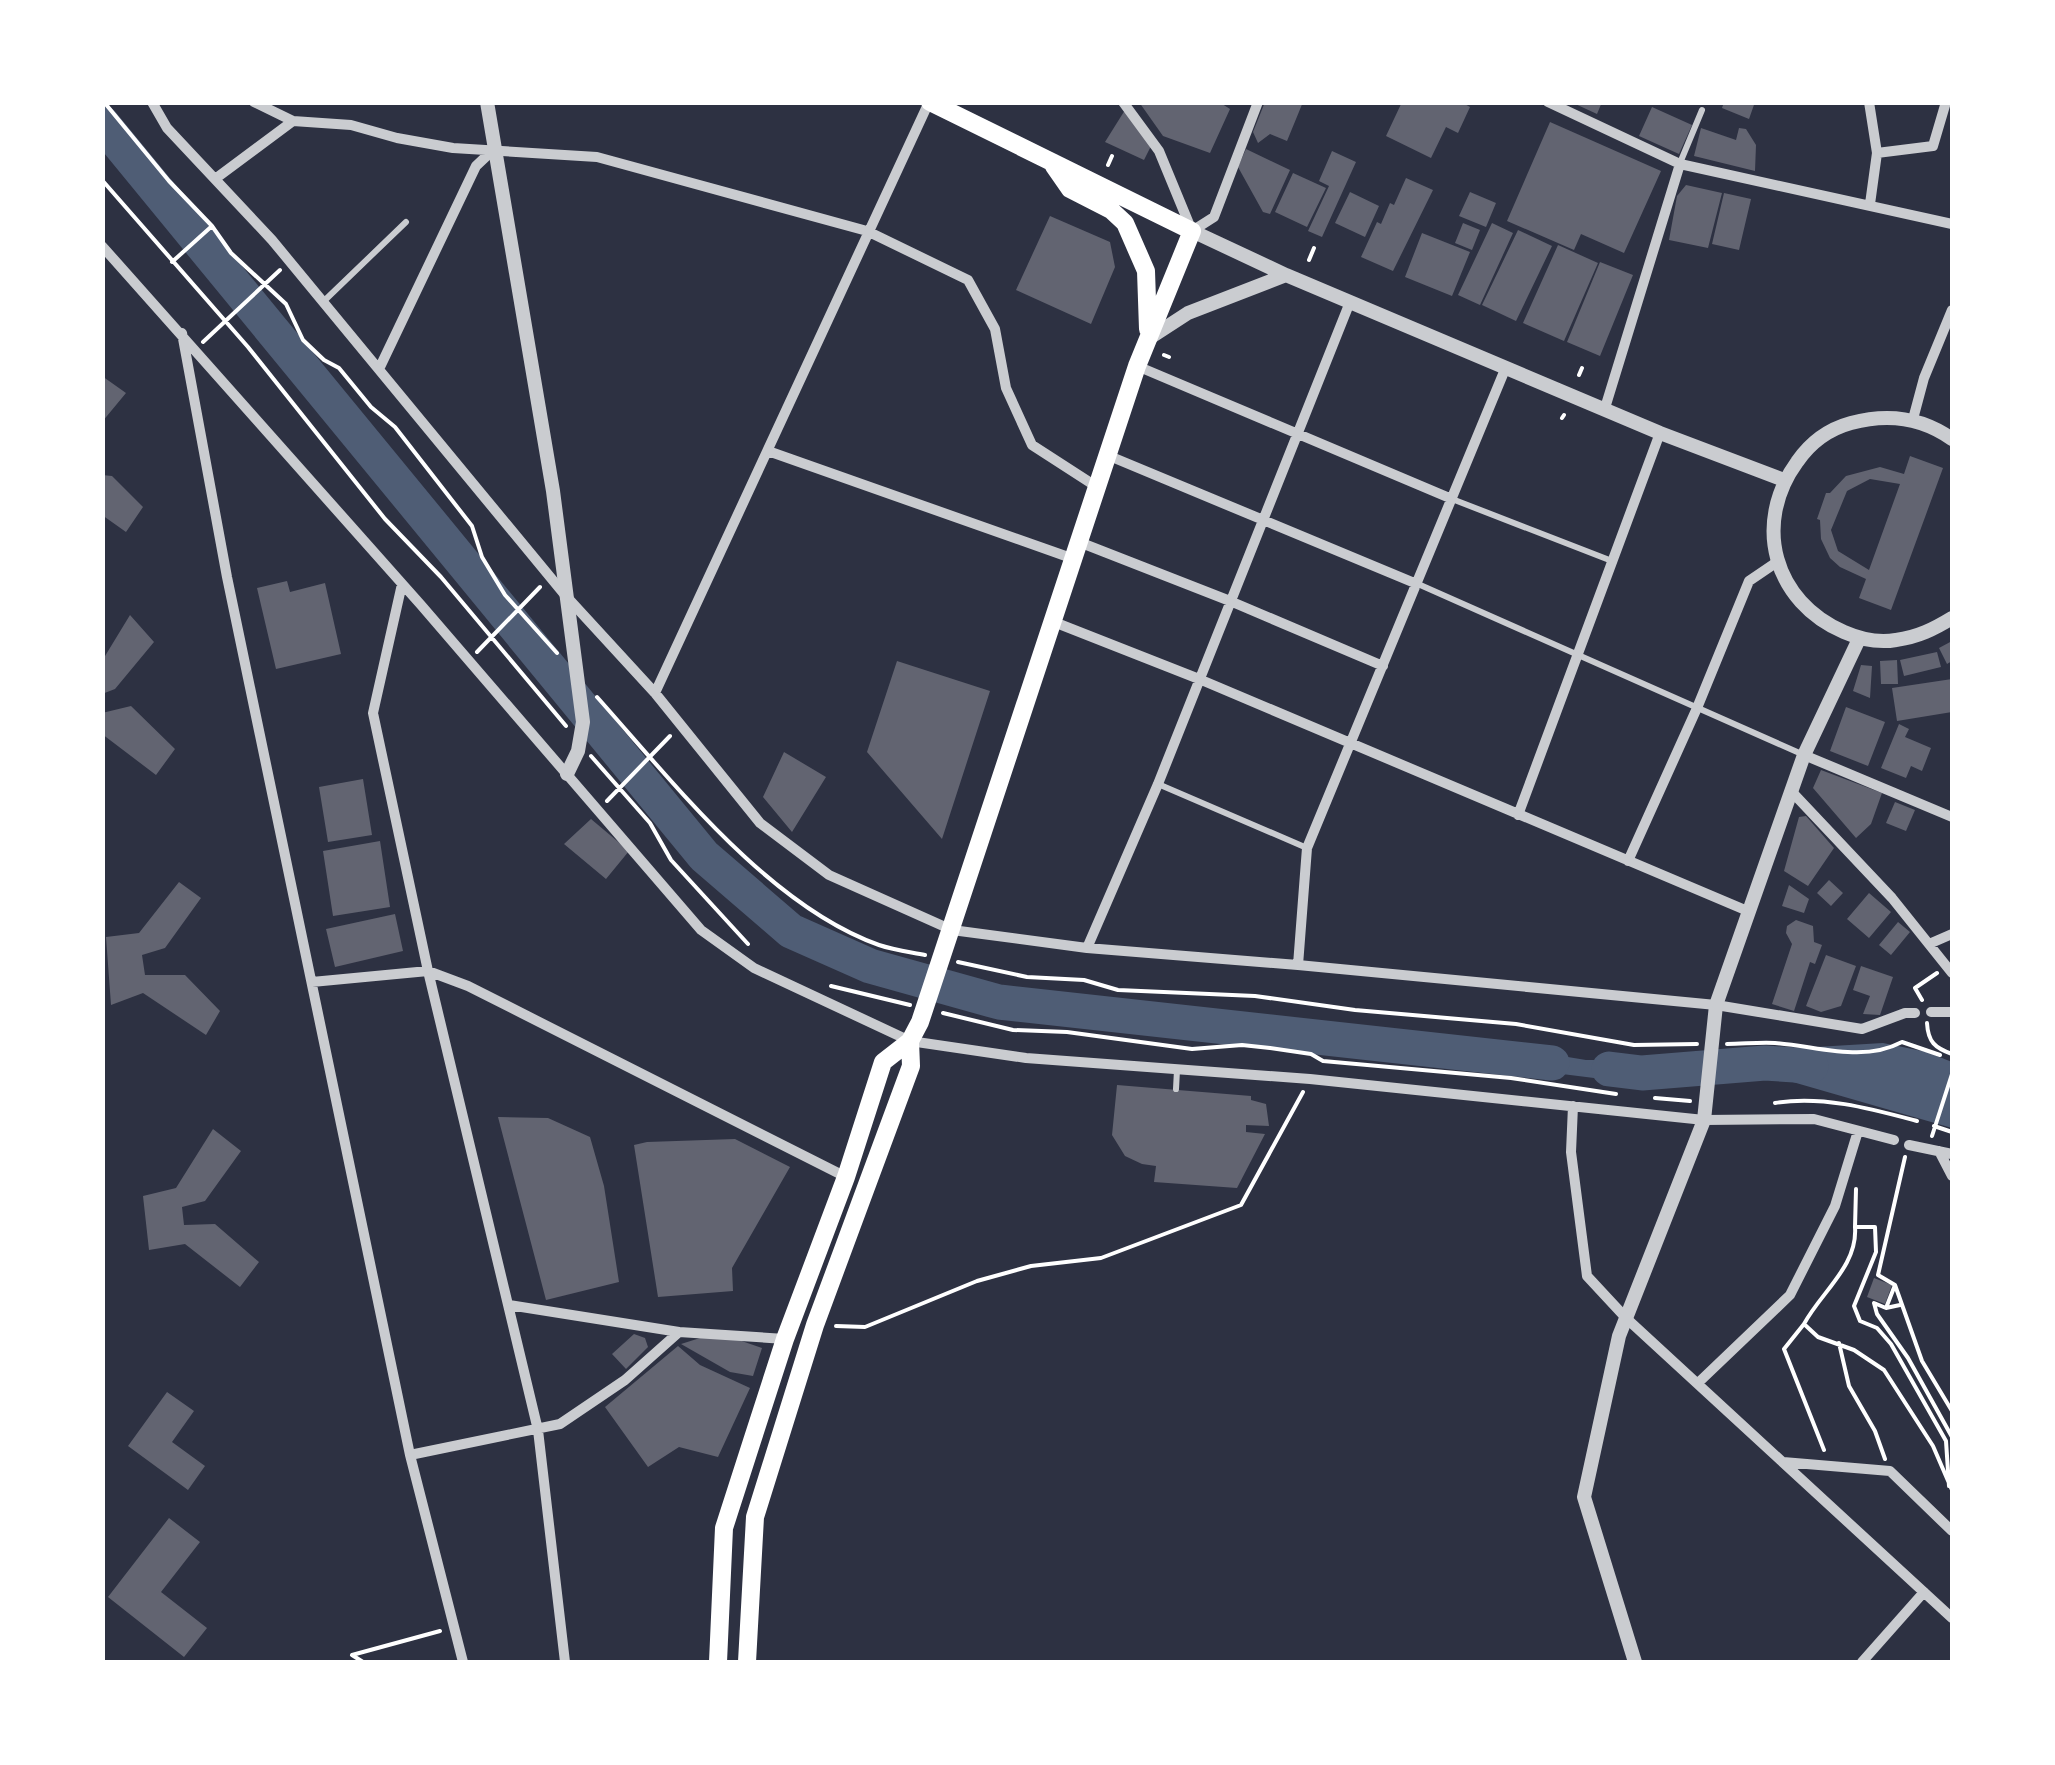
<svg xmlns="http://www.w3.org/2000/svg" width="2055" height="1765" font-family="'Roboto Condensed',sans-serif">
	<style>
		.water { fill: #4f5d75 }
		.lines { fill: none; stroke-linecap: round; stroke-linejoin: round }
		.river { stroke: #4f5d75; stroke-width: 35 }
		.building { fill: #626471; fill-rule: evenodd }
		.path { stroke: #fff; stroke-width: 4 }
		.service { stroke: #caccd0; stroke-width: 6 }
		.minor { stroke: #caccd0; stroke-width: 10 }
		.tertiary { stroke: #caccd0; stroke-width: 14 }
		.primary { stroke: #fff; stroke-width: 18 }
	</style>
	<rect width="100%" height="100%" fill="#2d3142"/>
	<path class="water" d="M1883,1043L1927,1052L1952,1062V1128L1765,1074V1050Z
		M1507,1047L1586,1060H1654L1655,1087L1650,1080L1602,1079L1507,1067Z"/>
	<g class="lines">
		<path class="river" d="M102,123L704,856L791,931L870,966L999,1002L1552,1063
			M1609,1069L1642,1073L1765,1063L1811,1066"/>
	</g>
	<path class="building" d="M1139,102H1219L1230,109L1210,153L1163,136Z
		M1265,102H1303L1287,141L1270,134L1258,143L1253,132Z
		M1402,102H1461L1470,107L1458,133L1446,127L1431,158L1386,136Z
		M1571,102H1602L1597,114Z
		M1724,102H1755L1749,119L1722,108Z
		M1652,107L1692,125L1679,154L1639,136Z
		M1125,110L1152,144L1144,160L1105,142Z
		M1550,122L1661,171L1624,253L1581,234L1574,250L1507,221Z
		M1701,128L1736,140L1739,128L1746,129L1756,145L1755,171L1694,156Z
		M1246,149L1290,170L1270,214L1263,212L1238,167Z
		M1332,151L1356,162L1322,237L1308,231L1329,186L1319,181Z
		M1293,173L1326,188L1307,227L1275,212Z
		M1406,178L1433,190L1393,271L1361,257L1377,222L1381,224L1390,203L1394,205Z
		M1686,185L1722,193L1708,248L1669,240L1677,196Z
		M1350,192L1379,206L1365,237L1335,223Z
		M1470,192L1496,203L1486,227L1459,216Z
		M1724,193L1751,199L1739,250L1712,244Z
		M1050,216L1110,242L1115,267L1091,324L1016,290Z
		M1463,223L1480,230L1472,250L1455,243Z
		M1492,223L1513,233L1480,305L1458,295Z
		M1518,230L1552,246L1516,321L1482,305Z
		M1422,233L1470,252L1452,296L1405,277Z
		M1558,245L1598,263L1564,341L1523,323Z
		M1600,262L1633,275L1600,356L1567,342Z
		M102,376L126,393L102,422Z
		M1910,456L1943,468L1891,610L1859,598L1866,579L1840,567L1830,558L1821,539L1820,520L1817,519L1826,493H1830L1846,476L1880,467L1904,474ZM1870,479L1900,484L1869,570L1838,551L1831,530L1847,491Z
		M102,475L112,476L143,507L126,532L102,515Z
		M287,581L290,592L325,583L341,654L276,669L257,588Z
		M130,615L154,642L115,689L102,694V661Z
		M1952,641V661L1947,664L1939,648Z
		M1937,652L1941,667L1904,676L1900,660Z
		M1897,660L1898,684H1881L1880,661Z
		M897,661L990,691L942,839L867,752Z
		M1861,665L1872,666L1870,698L1853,691Z
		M1952,679V712L1897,721L1892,688Z
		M131,706L175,749L156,775L102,734V713Z
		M1846,707L1885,722L1868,766L1830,751Z
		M1899,724L1909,729L1905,737L1931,748L1922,771L1911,766L1906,778L1881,768Z
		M784,752L826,777L792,832L763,797Z
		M1821,770L1882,793L1871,824L1856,838L1813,788Z
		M363,779L372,835L328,842L319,787Z
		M1895,802L1915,810L1906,831L1886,823Z
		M1806,816L1834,848L1808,886L1784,871L1799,817Z
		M591,819L629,851L606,879L564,844Z
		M380,841L390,907L333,916L323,851Z
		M1829,880L1843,893L1831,906L1817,893Z
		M179,882L201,898L165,948L142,955L145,975H185L220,1011L206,1035L143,993L111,1005L106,937L139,933Z
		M1789,885L1809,899L1804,913L1782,906Z
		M1869,893L1891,912L1869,938L1847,919Z
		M395,914L403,951L335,967L326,929Z
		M1796,920L1813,926L1814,942L1822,945L1815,964L1810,962L1794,1011L1772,1004L1792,944L1786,933L1787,926Z
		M1898,922L1910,932L1891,955L1879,945Z
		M1826,955L1856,966L1841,1006L1821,1012L1806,1006Z
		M1861,966L1893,977L1880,1015L1863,1014L1870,996L1853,990Z
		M1117,1085L1251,1096V1100L1266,1104L1269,1126L1246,1125V1132L1265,1134L1237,1188L1154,1182L1156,1166L1142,1164L1125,1156L1112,1135Z
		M498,1117L548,1118L590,1137L604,1186L619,1282L546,1300Z
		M213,1129L241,1151L205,1201L182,1207L184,1225L215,1224L259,1262L240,1287L185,1244L149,1250L143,1196L176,1188Z
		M735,1139L790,1167L732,1268L733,1291L658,1297L634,1145L647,1142Z
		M1874,1278L1892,1285L1885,1304L1867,1297Z
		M634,1334L645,1338L648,1347L626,1369L612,1354Z
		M730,1337L762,1348L753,1376L730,1372L681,1344L700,1338Z
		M678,1346L700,1365L750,1388L718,1457L679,1447L648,1467L605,1407Z
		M167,1392L194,1411L172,1442L205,1466L188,1490L128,1446Z
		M169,1518L200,1542L161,1592L207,1628L184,1657L108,1597Z"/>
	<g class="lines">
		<path class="path" d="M104,102L169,181L212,226L231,253L286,304L303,340L324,360L339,368L371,407L395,427L472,526L482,557L505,595L557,653
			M1108,165L1112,156
			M102,180L248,347L385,519L441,577L566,726
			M1309,260L1314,248
			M172,262L212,226
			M203,342L280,270
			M1164,355L1169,357
			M1579,375L1582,368
			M1562,418L1564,415
			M477,652L540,587
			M597,697C673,782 769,906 879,945C894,950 910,952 925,955
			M591,756L650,823L671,860L748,944
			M607,801L670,736
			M958,962L1027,977L1084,980L1118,990L1255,996L1355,1010L1516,1024L1634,1045L1697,1044
			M831,986L910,1005
			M1922,1000L1915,988L1937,973
			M943,1013L1013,1030L1067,1032L1192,1049L1242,1045L1270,1048L1311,1054L1323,1061L1511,1078L1616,1094
			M1927,1023C1928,1042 1935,1048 1952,1054
			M1727,1044C1743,1044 1759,1042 1775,1043C1818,1046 1862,1063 1902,1042L1940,1055
			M1655,1098L1690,1101
			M1775,1103C1822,1095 1872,1109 1917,1121
			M1934,1126L1952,1132
			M1932,1136L1952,1074
			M1905,1157L1878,1275L1895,1285L1922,1361L1952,1411
			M1856,1189L1855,1227H1875L1876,1252L1854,1306L1860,1321L1877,1328L1891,1344L1946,1441L1949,1486
			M1855,1227C1858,1266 1821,1292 1804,1324L1818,1337L1854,1350L1884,1370L1933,1446L1952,1490
			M1900,1305L1886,1308L1874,1303L1877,1314L1908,1358L1952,1437
			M1886,1308L1895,1285
			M1804,1324L1784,1349L1824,1450
			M836,1326L865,1327L977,1281L1031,1266L1101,1258L1241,1205L1303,1092
			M1839,1343L1849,1386L1875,1431L1885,1459
			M363,1662L352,1655L440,1631"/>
		<path class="service" d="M1680,163L1702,110
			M324,301L406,222
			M1452,499L1612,561
			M1418,584L1804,755
			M1158,784L1307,848
			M1176,1089L1177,1070"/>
		<path class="minor" d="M152,102L167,128L272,240L565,595L655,693L760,823L829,875L952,930L1087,948L1298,965L1716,1005L1862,1029L1905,1013H1915
			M254,102L293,121L351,125L397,138L453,148L597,157L867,231L968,280L995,329L1006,388L1032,445L1097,487
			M1123,102L1159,151L1192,231L1214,217L1258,102
			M1548,102L1680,164L1952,224
			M1869,102L1877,153L1870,204
			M1877,153L1933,146L1946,102
			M215,179L293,121
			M102,246L421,605L701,930L754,968L910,1041L1026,1058L1310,1079L1704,1120L1814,1119L1894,1140
			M182,333L227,577L410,1455L463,1662
			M1137,366L1452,499
			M380,367L476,166L494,149
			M1605,408L1680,164
			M1913,419L1924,378L1952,310
			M768,451L1074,559
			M1107,455L1417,584
			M1079,542L1230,601L1383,666
			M402,584L373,713L428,971L538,1430L565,1662
			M1054,622L1199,679L1750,912
			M655,693L929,102
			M1804,755L1952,817
			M1792,792L1892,898L1952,973
			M1518,815L1660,433
			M1628,861L1697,708L1749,581L1777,562
			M1929,944L1952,934
			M1087,948L1158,784L1350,302
			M1298,965L1307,848L1506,367
			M312,982L428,971L468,986L846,1177
			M1931,1012H1952
			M1573,1106L1571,1152L1587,1276L1626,1318L1952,1618
			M1909,1145L1952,1154
			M1939,1151L1952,1176
			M509,1305L679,1332
			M1698,1383L1790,1295L1835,1206L1858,1131
			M410,1455L560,1424L625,1380L679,1332L785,1339
			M1783,1462L1890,1471L1952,1531
			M1862,1662L1924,1592"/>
		<path class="tertiary" d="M487,102L553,491L583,722L578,751L567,774
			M1192,231L1286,275L1660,433L1784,480
			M1148,339L1188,313L1286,275
			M1952,439C1921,417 1888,413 1851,423C1829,429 1810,443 1797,462C1752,524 1774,602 1844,632C1860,639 1879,643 1896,640C1918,637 1934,629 1952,618
			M1635,1662L1584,1497L1619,1336L1704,1120L1716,1005L1804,755L1859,639"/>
		<path class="primary" d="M1054,166L1070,189L1111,210L1125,223L1146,271L1148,329
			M718,1662L724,1528L752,1441L785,1339L846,1177L883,1062L910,1041L920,1022L1137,366L1192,231L930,102
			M747,1662L755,1517L815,1325L911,1066L910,1041"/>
	</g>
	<rect width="2055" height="1765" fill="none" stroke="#ffffff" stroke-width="210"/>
</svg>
